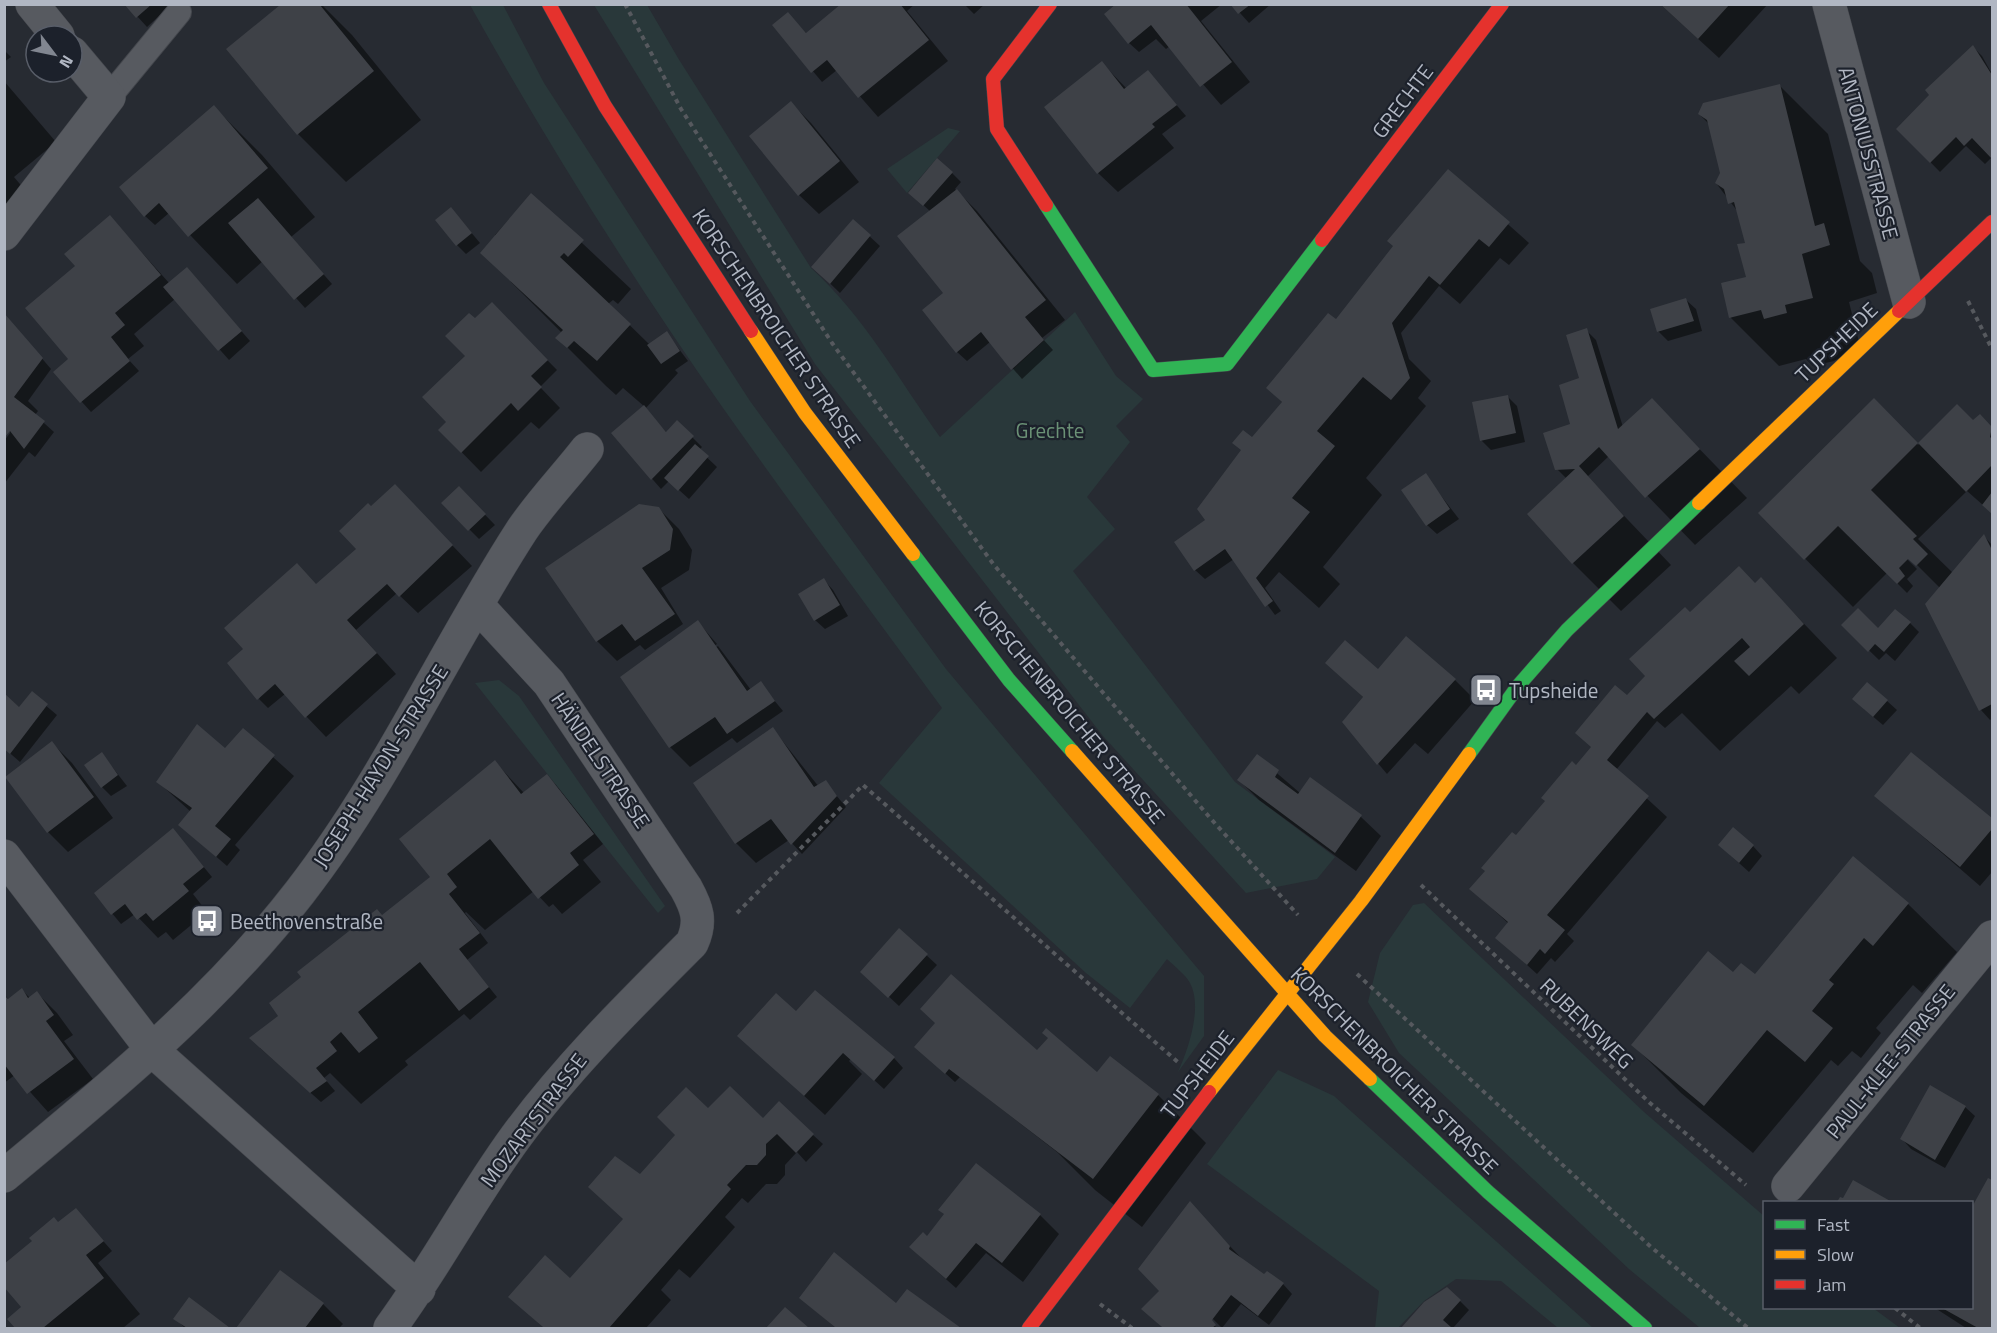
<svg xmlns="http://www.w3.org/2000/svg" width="1997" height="1333" font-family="'Titillium Web',sans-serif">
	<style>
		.green { fill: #29383a }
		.shadow { fill: #0007 }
		.building { fill: #3e4147 }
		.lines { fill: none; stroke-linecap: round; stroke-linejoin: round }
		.lane-casing { stroke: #44474d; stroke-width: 26 }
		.street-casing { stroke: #44474d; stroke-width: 34 }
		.fast-casing { stroke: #44474d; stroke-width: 15 }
		.slow-casing { stroke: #44474d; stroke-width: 15 }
		.jam-casing { stroke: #44474d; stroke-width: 15 }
		.path { stroke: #56595e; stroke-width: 4; stroke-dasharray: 4.5 4.5; stroke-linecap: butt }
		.lane { stroke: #575a60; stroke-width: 24 }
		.street { stroke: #575a60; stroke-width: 33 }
		.fast { stroke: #30b455; stroke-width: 14 }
		.slow { stroke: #ff9f0a; stroke-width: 14 }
		.jam { stroke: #e5322d; stroke-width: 14 }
		.labels { text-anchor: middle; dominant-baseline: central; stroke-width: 4.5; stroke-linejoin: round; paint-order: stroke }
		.street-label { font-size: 21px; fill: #b1b7c3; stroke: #1c212b }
		.park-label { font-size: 21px; fill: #6b9176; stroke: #1c212b }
		.poi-label { font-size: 21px; fill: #b1b7c3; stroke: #1c212b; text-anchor: start }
	</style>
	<rect width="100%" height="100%" fill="#272b32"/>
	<path class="green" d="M470,5H503L544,83L750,401L946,669L1204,976V1036L1178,1072C1188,1050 1203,1007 1190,983C1186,975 1174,966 1167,959L1130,1008L1086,973L879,783L942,708C869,608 794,509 723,408C632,278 547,143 470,5Z
		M594,5H647L678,58L811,268C863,315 899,380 940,437L1075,312L1116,376L1143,399L1116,426L1130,442L1087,497L1115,529L1073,571L1235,782L1335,857L1317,879L1246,893L1103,736L815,364Z
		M948,128L960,131L907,193L887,169Z
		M499,680L519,696L665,906L658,913L475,683Z
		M1424,903L1644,1112L1764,1216V1308H1873L1900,1328H1700L1629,1269L1399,1053L1368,1002L1380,953L1413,905Z
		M1278,1070L1334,1096L1593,1328H1558L1501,1281L1456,1279L1424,1301L1398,1328H1375L1379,1291L1207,1164Z"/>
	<path class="shadow" d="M126,4H172L147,27Z
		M283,4H321L352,35L421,120L346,182L298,134L228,49Z
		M844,4H915L907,11L948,61L878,117L837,70L822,82L774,25L788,14L807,34Z
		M964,4H985L974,14Z
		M1118,4H1222L1201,21L1250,82L1221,105L1170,46L1166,49L1156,39L1139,52L1129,43Z
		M1232,4H1271L1249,23Z
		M1660,4H1768L1719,58Z
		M1973,47L1982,56L1992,74V157L1985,164L1966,146L1940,172L1898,129L1931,95Z
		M4,50L11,57L4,62Z
		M1102,63L1127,89L1148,72L1186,116L1162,134L1174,148L1118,192L1098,173Z
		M4,81L56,142L14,177L41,209L4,240Z
		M1780,86L1828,134L1860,261L1872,273L1877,293L1849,302L1860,346L1834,361L1813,366L1806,359L1779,366L1731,318L1747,278L1746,244L1738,212L1716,183L1722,173L1710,125L1699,114Z
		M791,103L811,123L859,182L819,214L799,195Z
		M214,107L262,155L315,217L291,237L332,284L305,308L263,261L237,284L169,213L155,225L145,216Z
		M1448,171L1529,243L1509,265L1500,258L1460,304L1439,286L1401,333L1409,359L1431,381L1418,398L1426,406L1366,478L1382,495L1323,567L1340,584L1319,608L1279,572L1265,588L1281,611L1275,615L1234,559L1205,579L1195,570L1207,521L1253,439L1283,403L1268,388L1337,321L1395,247Z
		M952,173L961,182L955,189L977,211L1065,320L1042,338L1053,350L1022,379L990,342L967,361L957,352L931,212L920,202Z
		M531,195L631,289L618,304L613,300L608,304L650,345L667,333L688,361L675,370L678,373L645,409L667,433L677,422L702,447L699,450L717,467L689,499L669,481L661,489L613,434L645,407L623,388L616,395L606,386L558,338L562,333L511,282L495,235Z
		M110,217L170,284L196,279L250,341L229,360L175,299L134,334L144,346L128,359L139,371L91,412L55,372L68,361Z
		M460,219L480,243L466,254L457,245Z
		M853,221L880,246L840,293L813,267Z
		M1686,300L1696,309L1702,331L1668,341L1658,331Z
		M492,304L557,370L540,387L560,408L539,429L531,422L481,472L440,430L448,422L475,320Z
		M4,314L51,369L28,401L38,411L35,415L54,432L35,457L29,452L4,484V441L10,433Z
		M1586,330L1596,340L1623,427L1652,400L1747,498L1695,545L1609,456L1587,477L1671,565L1621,611L1573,563L1567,479L1557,469L1572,425L1581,379Z
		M1507,396L1517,406L1525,442L1491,450L1481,440Z
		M1874,400L1918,445L1957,406L1973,422L1980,416L1992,429V513L1967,491L1918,539L1953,573L1984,536L1992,545V719L1990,720L1981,710L1940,588L1906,554L1904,556L1917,569L1907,579L1913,586L1907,593L1887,573L1853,607L1760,513Z
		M1425,475L1459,519L1437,534L1427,525Z
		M459,488L495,525L479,539L443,503Z
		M659,509L679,529L692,550L689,570L661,588L683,624L645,650L640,645L617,661L597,641L547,569Z
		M430,522L472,566L418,613L420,615L397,593L356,630L396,674L326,737L285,694L268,708L259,699L316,586Z
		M1761,579L1837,658L1799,694L1791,686L1720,751L1682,713L1665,728L1657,721L1616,770L1667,817L1567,934L1574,941L1555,962L1551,958L1537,974L1497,938L1509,924L1471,889L1593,748L1627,697L1645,678L1690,614L1755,584Z
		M824,580L833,590L848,616L825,629L815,620Z
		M698,622L717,644L687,664V667L718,646L751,690L760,683L783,711L737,743L732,738L690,767L670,747L622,677L668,645L674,651L669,641Z
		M1910,623L1919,632L1895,661L1886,653L1879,660L1843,625L1879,630Z
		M1327,663L1455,680L1475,700L1428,754L1415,743L1387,774L1343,722L1364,698Z
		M32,694L57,715L20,762L4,748L19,710Z
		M1887,701L1897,710L1883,725L1864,709Z
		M773,729L819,787L825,782L846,807L802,854L789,840L756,863L736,843L695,784Z
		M243,730L294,776L235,845L240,850L227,866L190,834L191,812L158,782L226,750Z
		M52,743L72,763L113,818L68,852L48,832Z
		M102,754L127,786L111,796L102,787Z
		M1257,756L1300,793L1310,779L1361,817L1381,836L1356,871L1259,800L1239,780Z
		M495,762L524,793L546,776L556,785L603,844L583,860L601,882L562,914L553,904L549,907L534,891L485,930L466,912L465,913L488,943L467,960L497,997L470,1020L464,1014L405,1061L408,1065L361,1104L330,1073L324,1078L335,1091L321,1102L260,1048L278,1018L382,917L432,877Z
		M1938,774L1992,820V872L1980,886L1876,796Z
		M173,830L212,877L193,894L207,912L173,940L166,932L158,938L135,914L121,924L96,894Z
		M1753,846L1762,856L1749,872L1730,855Z
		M1854,858L1908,904L1957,952L1922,993L1913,985L1876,1028L1881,1033L1861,1058L1852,1051L1838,1066L1831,1060L1753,1153L1681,1093L1633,1045L1738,978L1755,976Z
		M899,930L937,965L899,1006L872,981Z
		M22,990L30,998L37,993L57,1013L73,1035L64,1041L93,1079L48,1112L15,1075L4,1083V994L9,1000Z
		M739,1036L894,1058L903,1068L884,1089L851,1059L849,1061L862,1074L825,1115Z
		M926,1056L1042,1057L1158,1095L1206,1143L1142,1227L1095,1190L1057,1152L960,1077L955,1082Z
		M1965,1107L1975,1116L1945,1168L1911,1149L1902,1139Z
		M708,1110L763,1120L813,1135L823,1144L806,1162L797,1152L785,1165V1175L777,1184H766L748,1203L742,1198L725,1217L735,1227L690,1278L679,1269L661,1290L671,1300L646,1328H544L510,1297L571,1280L624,1220L640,1177Z
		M1989,1180L1992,1182V1328H1966L1935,1308H1972V1210Z
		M1854,1182L1888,1202H1839L1841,1199L1843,1201Z
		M1190,1204L1245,1262L1264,1276L1283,1284L1292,1294L1269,1325L1241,1304L1222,1328L1211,1317L1209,1320L1217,1328H1163L1143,1309L1160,1292Z
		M76,1210L112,1251L98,1263L140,1314L123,1328H17L9,1319L24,1307L58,1224Z
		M1040,1215L1059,1234L1023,1282L986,1253L956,1288L921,1257L927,1238Z
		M281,1272L323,1304L343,1324L339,1328H238Z
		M1447,1288L1469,1310L1453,1328H1403L1425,1304Z
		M908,1291L958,1328H836L811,1307L896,1305Z
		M190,1299L228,1328H185L175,1318Z
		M785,1309L807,1328H768Z"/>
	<path class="building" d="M124,4H152L136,18Z
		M841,4H900L929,40L858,98L827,60L811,73L772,25L788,12L806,33Z
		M1116,4H1186L1232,62L1200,87L1151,25L1128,44L1104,14Z
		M1230,4H1251L1238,14Z
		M1660,4H1730L1698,39Z
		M280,5H320L374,71L297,135L226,49Z
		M1973,45L1992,75V159L1972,138L1964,146L1956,137L1930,163L1896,129L1929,95L1925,90Z
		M1102,61L1124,89L1148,70L1177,105L1152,124L1155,127L1097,174L1044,107Z
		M1780,84L1815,226L1824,223L1830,245L1802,254L1813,298L1785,305L1787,313L1764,319L1761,310L1729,318L1721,283L1746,277L1737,244L1745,243L1734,202L1728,204L1724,189L1715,183L1720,173L1707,120L1698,114L1703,103Z
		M791,101L840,161L798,196L749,136Z
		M214,105L268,168L188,237L159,203L144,217L119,187Z
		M937,158L953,172L923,206L908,193Z
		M1448,169L1510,222L1489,247L1479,239L1440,285L1429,276L1392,323L1410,378L1391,400L1363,377L1317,431L1335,446L1292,498L1310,512L1256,578L1273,601L1265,607L1225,549L1194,571L1174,542L1205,520L1197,509L1241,450L1232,443L1243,430L1252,437L1282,402L1266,388L1328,313L1336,319L1393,246L1387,241Z
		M957,189L1046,300L1025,317L1044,340L1011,370L981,332L956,353L922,310L943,293L897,236Z
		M531,193L584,240L568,257L564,253L560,257L631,324L597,361L574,341L567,348L555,338L563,330L480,253Z
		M258,198L324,274L294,300L228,223Z
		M451,207L472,233L456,246L435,220Z
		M110,215L161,275L115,313L125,325L111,337L130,361L80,403L53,372L68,359L25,308L75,266L64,254Z
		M853,219L871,235L830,284L811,267Z
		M187,267L242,331L218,351L163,287Z
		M1686,298L1694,321L1657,332L1650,309Z
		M492,302L548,360L531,376L542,387L518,411L511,403L461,453L438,430L446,422L422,397L465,356L445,336L469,313L475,318Z
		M4,313L43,358L14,397L45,421L24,449L10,431L4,438Z
		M1587,328L1618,429L1652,398L1700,449L1645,498L1599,447L1579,466L1624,516L1572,564L1527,514L1575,469L1555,470L1543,433L1570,424L1559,385L1579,378L1566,335Z
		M667,331L680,351L661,364L647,345Z
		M1508,395L1516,433L1480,441L1472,402Z
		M1874,398L1918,443L1871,490L1917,536L1913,539L1928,554L1916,566L1908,559L1899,568L1905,576L1897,584L1838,526L1804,560L1758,513Z
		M1957,404L1973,420L1980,414L1992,427L1990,437L1992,439V465L1966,492L1918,443Z
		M644,405L666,432L677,420L694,436L651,480L611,433Z
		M695,444L709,456L678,491L664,478Z
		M1426,473L1450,509L1426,526L1401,490Z
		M395,484L453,545L399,597L387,584L347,620L377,653L305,718L275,684L257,700L227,663L243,649L224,628L297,563L316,584L356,549L339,531L368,503L371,506Z
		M459,486L486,514L468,531L441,503Z
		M1992,492V514L1982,505Z
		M639,504L659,507L673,529L670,550L642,568L675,614L635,641L622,624L596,642L545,568Z
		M1984,534L1992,550V704L1979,711L1925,604Z
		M1739,566L1755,583L1761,577L1804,624L1749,676L1734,661L1750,647L1742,638L1654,719L1647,712L1620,744L1607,760L1649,796L1547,915L1565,930L1545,954L1540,949L1527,965L1495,938L1508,922L1469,889L1485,871L1481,868L1512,832L1516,835L1545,801L1541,798L1572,761L1576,765L1591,747L1575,733L1615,685L1627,695L1645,676L1629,659L1685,607L1690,612Z
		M824,578L840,605L814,621L798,594Z
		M1858,608L1878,628L1895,609L1911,622L1884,652L1875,644L1868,652L1841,625Z
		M698,620L747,691L761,681L775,701L727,734L715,717L669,748L620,677Z
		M1406,636L1456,679L1377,765L1342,722L1363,697L1325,663L1345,640L1378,669Z
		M1867,682L1888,700L1873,717L1852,699Z
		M32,691L48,704L10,754L4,749V693L19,707Z
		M197,724L225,748L243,728L275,755L215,826L231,839L216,857L178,825L192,808L156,782Z
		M773,727L814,787L826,780L837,796L791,845L771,819L735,844L693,783Z
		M52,741L94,797L47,833L5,777Z
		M102,752L118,775L101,788L84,765Z
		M1911,752L1992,818V829L1960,867L1874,796Z
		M1257,754L1279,770L1275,777L1298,794L1310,777L1362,815L1335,853L1237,780Z
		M495,760L521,794L547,774L594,834L570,853L579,865L538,899L490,839L447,874L457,887L449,894L480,933L459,949L489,987L459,1011L420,962L358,1012L378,1038L359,1053L341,1032L330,1042L337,1051L316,1068L327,1081L310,1093L249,1038L278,1016L269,1003L301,977L297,972L377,909L382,915L430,877L399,839Z
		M1733,827L1754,845L1739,863L1718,845Z
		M173,828L204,867L183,884L189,891L153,921L146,913L137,920L125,904L111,915L94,893Z
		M1853,856L1909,903L1873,946L1864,938L1829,980L1834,984L1812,1011L1833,1028L1805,1062L1767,1030L1704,1106L1631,1045L1708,951L1733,972L1741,963L1755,974Z
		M899,928L928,954L888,998L860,972Z
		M951,974L1037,1050L1048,1038L1042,1033L1046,1028L1097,1072L1110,1056L1159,1094L1093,1179L949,1069L945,1074L914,1047L935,1023L920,1009Z
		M22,988L28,998L37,991L54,1015L46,1021L74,1059L27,1094L4,1064V995L8,999Z
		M815,990L895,1057L874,1081L843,1053L804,1096L737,1036L776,993L796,1011Z
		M1930,1085L1966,1106L1935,1160L1900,1139Z
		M730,1086L763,1118L779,1101L814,1134L796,1153L777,1134L766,1144V1155L757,1165H746L727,1185L731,1189L609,1328H544L508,1297L545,1255L570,1278L623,1219L588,1187L615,1156L640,1174L675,1135L657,1117L686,1087L708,1108Z
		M976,1163L1041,1214L1002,1263L976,1243L946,1279L909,1247L923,1232L927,1236L944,1214L938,1210Z
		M1988,1178L1992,1180V1328H1978L1942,1308H1972V1207Z
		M1853,1180L1892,1202H1837L1840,1197L1843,1198Z
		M1190,1201L1230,1246L1229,1249L1264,1274L1267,1271L1284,1283L1258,1316L1231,1295L1212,1320L1216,1325L1212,1328H1163L1141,1309L1159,1291L1138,1269Z
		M76,1208L104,1241L86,1255L104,1278L43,1328H15L7,1319L21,1307L4,1287V1264L32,1241L29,1238L54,1217L58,1222Z
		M834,1252L896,1303L907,1289L961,1328H836L799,1298Z
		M280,1270L324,1303L305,1328H236Z
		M1447,1287L1461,1300L1443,1320L1452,1328H1401L1424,1302Z
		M189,1297L213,1315L230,1328H187L173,1319Z
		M785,1307L809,1328H766Z"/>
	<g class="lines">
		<g class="lane-casing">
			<path id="lane" d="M109,97L179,12"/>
		</g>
		<g class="street-casing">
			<path id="street" d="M32,4L58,36
				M1829,4L1909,302
				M4,234L109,97L72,53
				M4,856L153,1051L419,1289
				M4,1176C110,1088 216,1001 300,892C387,780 445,649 522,530C541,502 566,476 587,449
				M1788,1186L1992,937
				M390,1328C435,1267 470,1200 515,1138C567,1067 630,1005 692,943C702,921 697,908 686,888L549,683L478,606"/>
		</g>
		<g class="fast-casing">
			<path id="fast" d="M1046,205L1153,370L1227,364L1322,240
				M913,554L1009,680L1072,751
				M1469,754L1518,686L1567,630L1699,503
				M1370,1079L1488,1192L1645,1328"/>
		</g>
		<g class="slow-casing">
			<path id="slow" d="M751,331L805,413L913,554
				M1699,503L1899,311
				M1072,751L1325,1036L1370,1079
				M1209,1092L1361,901L1469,754"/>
		</g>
		<g class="jam-casing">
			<path id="jam" d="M549,4L605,106L751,331
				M1046,205L997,129L993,79L1050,4
				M1322,240L1502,4
				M1899,311L1992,222
				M1029,1328L1209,1092"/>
		</g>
		<path class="path" d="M625,4L681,109L832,343L994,565L1211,819L1298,915
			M1968,301L1992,349
			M1421,885L1650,1103L1746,1185
			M737,913L863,785L1180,1064
			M1357,974L1651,1247L1748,1328
			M1100,1304L1132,1328
			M1895,1308L1920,1328"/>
		<use href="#lane" class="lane"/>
		<use href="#street" class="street"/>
		<use href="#fast" class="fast"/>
		<use href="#slow" class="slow"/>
		<use href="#jam" class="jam"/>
	</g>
	<defs>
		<g id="bus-square" transform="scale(1.725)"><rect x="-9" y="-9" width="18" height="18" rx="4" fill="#818690" stroke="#1c212b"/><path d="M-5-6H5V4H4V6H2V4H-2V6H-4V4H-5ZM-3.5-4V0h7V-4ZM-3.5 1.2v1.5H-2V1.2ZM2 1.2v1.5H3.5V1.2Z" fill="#fff"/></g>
	</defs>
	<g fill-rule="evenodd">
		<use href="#bus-square" x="1486" y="690"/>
		<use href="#bus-square" x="207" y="921"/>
	</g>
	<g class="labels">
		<g class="street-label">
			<text transform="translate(1402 101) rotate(-53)">GRECHTE</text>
			<text transform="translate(1869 153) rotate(75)">ANTONIUSSTRASSE</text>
			<text transform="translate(777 328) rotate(56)">KORSCHENBROICHER STRASSE</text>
			<text transform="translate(1836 342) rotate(-44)">TUPSHEIDE</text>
			<text transform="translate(1070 712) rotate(50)">KORSCHENBROICHER STRASSE</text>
			<text transform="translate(601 760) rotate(56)">HÄNDELSTRASSE</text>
			<text transform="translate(380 766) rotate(-58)">JOSEPH-HAYDN-STRASSE</text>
			<text transform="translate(1587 1023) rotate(44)">RUBENSWEG</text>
			<text transform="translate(1890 1061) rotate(-51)">PAUL-KLEE-STRASSE</text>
			<text transform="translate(1395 1070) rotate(45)">KORSCHENBROICHER STRASSE</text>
			<text transform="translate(1197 1074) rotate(-52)">TUPSHEIDE</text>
			<text transform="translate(533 1120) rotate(-53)">MOZARTSTRASSE</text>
		</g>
		<g class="park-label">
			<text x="1050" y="430">Grechte</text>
		</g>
		<g class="poi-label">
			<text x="1509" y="690">Tupsheide</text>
			<text x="230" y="921">Beethovenstraße</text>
		</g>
	</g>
	<rect width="1997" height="1333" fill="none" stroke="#b1b7c3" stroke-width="12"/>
	<rect x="1763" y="1201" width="210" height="108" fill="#1c212b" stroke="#585d68" stroke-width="1.5"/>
	<rect x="1775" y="1220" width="30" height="9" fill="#30b455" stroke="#585d68" stroke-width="1.5"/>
	<text x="1817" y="1231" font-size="18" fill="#b1b7c3">Fast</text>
	<rect x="1775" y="1250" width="30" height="9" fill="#ff9f0a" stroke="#585d68" stroke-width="1.5"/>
	<text x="1817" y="1261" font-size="18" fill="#b1b7c3">Slow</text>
	<rect x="1775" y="1280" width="30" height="9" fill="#e5322d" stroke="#585d68" stroke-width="1.5"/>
	<text x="1817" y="1291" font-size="18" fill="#b1b7c3">Jam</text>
	<g transform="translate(54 54) rotate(122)"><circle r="28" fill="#1c212b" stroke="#585d68" stroke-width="1.5"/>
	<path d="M0-4.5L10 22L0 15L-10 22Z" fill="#818690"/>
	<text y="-9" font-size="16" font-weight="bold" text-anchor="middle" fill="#b1b7c3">N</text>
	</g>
</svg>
